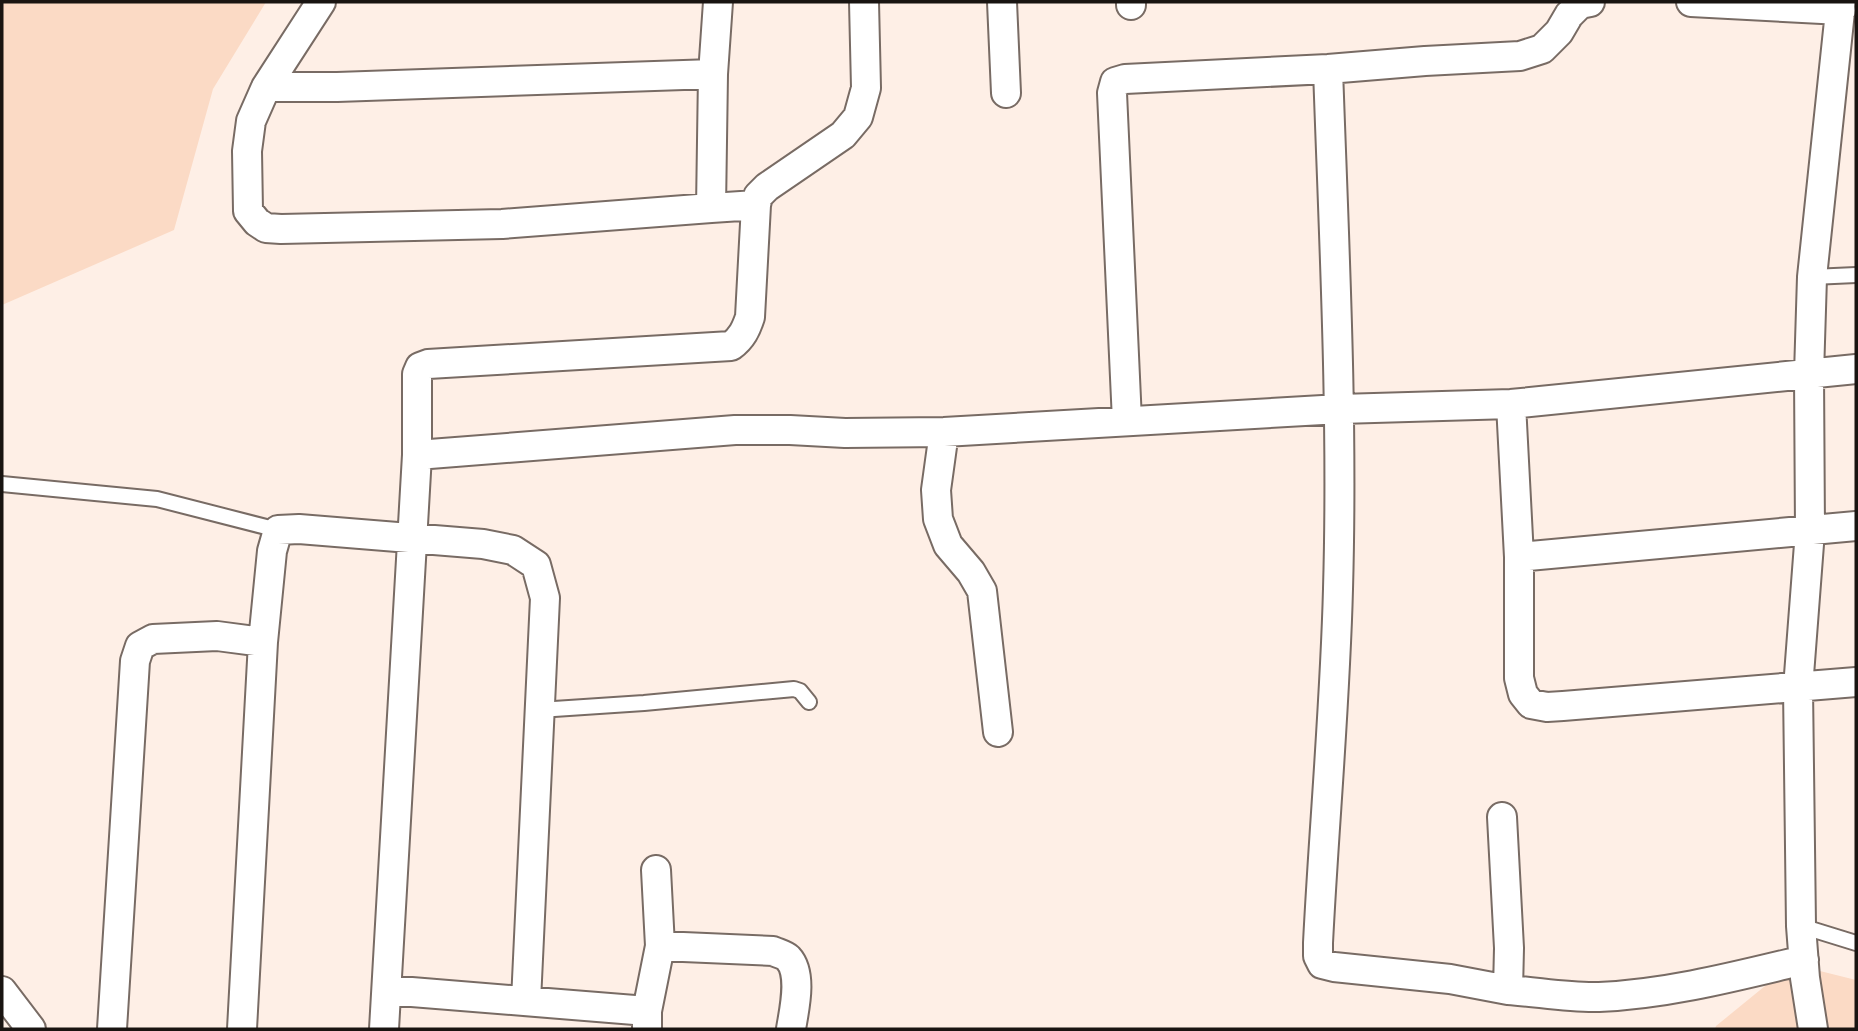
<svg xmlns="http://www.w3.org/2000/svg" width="1858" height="1031" font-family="Arial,sans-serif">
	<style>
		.green { fill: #fbdac5 }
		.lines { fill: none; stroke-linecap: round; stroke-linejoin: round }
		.lane-casing { stroke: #786b64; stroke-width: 18 }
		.street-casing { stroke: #786b64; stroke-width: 32 }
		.lane { stroke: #fff; stroke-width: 14 }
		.street { stroke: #fff; stroke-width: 28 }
	</style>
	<rect width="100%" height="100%" fill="#feefe6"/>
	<path class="green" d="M2,2H266L213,89L174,230L2,305Z
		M1792,964L1856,980V1029H1715L1716,1026Z"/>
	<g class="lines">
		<g class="lane-casing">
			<path id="lane" d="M1812,277L1856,275
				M2,484L157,499L278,530
				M539,710L644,703L794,689L800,691L809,702
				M1801,926L1856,943"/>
		</g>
		<g class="street-casing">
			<path id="street" d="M321,2L266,87L251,121L247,151L248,211L257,222L266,228L281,229L502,224L711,208
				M718,2L713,74L711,208L756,205
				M1002,2L1006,93
				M1131,2V5
				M1691,2L1841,10
				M1328,69C1334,242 1343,415 1338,589C1335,707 1324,825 1318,943V956L1322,964L1334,967L1450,979L1508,990L1509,948L1502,817
				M266,87H337L713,74
				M1511,404L1519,557V678L1523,694L1531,704L1547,707L1563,706L1856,682
				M1127,421L1112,93L1115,82L1125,79L1328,69L1425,61L1520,56L1542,49L1559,32L1569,15L1580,4L1590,2
				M944,432L936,490L938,519L948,545L971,572L982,591L998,732
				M417,455L735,430H790L845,433L944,432L1340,409L1511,404L1856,369
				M1519,557L1856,526
				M660,946L773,951C777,953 785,955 788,958C803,974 794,1010 791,1029
				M387,990L647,1011
				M1508,990C1538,992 1569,998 1599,997C1668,994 1737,976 1804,960
				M2,991L31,1029
				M112,1029L135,661L140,646L153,639L217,636L263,642L272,551L278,530L299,529L483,544L513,550L536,565L545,598L526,1001
				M242,1029L263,642
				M384,1029L417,455V374L420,367L428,364L731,346C742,338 746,329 750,317L756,205L758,196L767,187L843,135L858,117L866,88L864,2
				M647,1029V1011L660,946L656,870
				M1813,1029L1805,978L1801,926L1798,688L1810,531L1809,374L1812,277L1841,2"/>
		</g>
		<use href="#lane" class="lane"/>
		<use href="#street" class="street"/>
	</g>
	<rect width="1858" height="1031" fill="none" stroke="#191411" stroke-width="7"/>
</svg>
